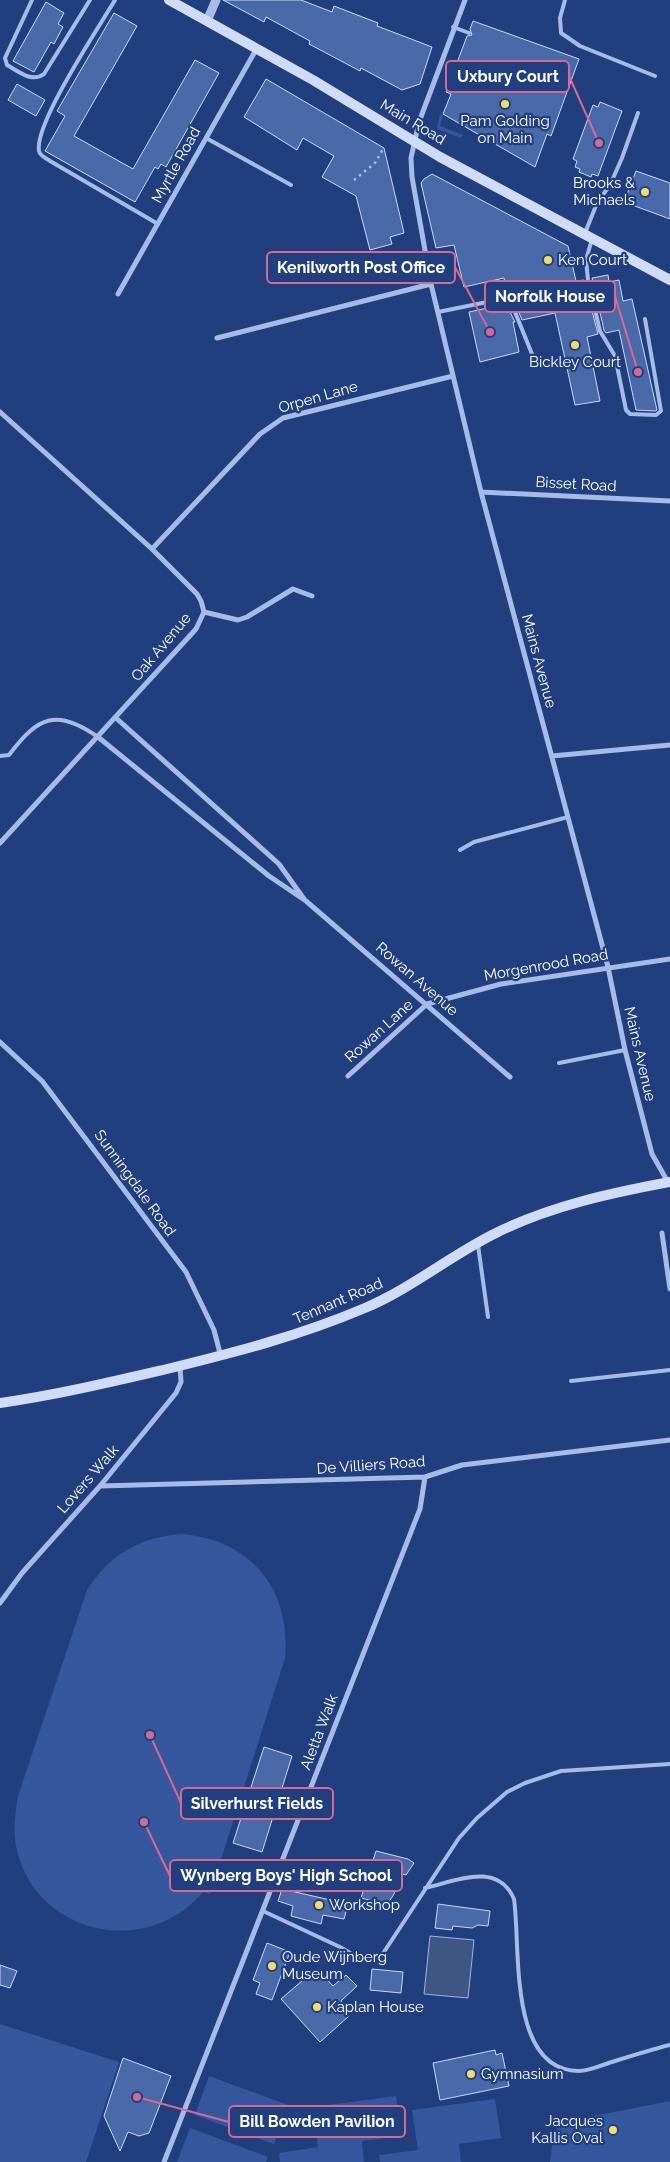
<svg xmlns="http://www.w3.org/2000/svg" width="670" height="2162" font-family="Raleway,sans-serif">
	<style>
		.green { fill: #35579d }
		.water { fill: #3f5584; stroke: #9ab5e8 }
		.building { fill: #4a69a8; stroke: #cad8f5 }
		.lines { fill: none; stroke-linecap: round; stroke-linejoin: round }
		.path { stroke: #a6bce7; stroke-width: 2.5; stroke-dasharray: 2.5 4; stroke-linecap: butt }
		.service { stroke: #a6bce7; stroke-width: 4 }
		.minor { stroke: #a6bce7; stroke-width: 5 }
		.tertiary { stroke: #a6bce7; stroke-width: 9 }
		.secondary { stroke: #d0dcf6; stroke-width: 10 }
		.poi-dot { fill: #f3dc68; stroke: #213f7f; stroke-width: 2 }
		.labels { text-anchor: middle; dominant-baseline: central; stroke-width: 4.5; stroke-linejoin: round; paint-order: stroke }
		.poi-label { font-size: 15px; fill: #fff; stroke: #213f7f; text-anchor: start }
		.street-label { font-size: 15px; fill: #fff; stroke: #213f7f }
		.leader { fill: none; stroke: #d76994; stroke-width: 2 }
		.callout-dot { fill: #d76994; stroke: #213f7f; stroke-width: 2 }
		.callout { fill: #213f7f; stroke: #d76994; stroke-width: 2 }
		.callout-label { font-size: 16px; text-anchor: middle; font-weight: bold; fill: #fff }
	</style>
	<rect width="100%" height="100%" fill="#213f7f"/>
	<path class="green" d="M440,114L443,115L440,126L463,135L461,138L437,129Z
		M182,1534C251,1540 291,1589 285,1658L210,1894L203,1892C146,1960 33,1934 16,1846C13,1829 15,1813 18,1796L87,1590C110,1554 140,1537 182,1534Z
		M0,2024L119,2062L86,2162H0Z
		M209,2076L288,2105L274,2144L195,2115Z
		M396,2096L401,2136L362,2141L364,2162H280L279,2153L318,2147L313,2107Z
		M495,2099L501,2138L459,2144L461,2162H380L379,2155L418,2150L412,2110Z
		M670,2101V2162H550L554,2132L563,2122Z
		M190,2128L268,2157L266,2162H177Z"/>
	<path class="water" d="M430,1936L474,1940L468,1998L424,1994Z"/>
	<path class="building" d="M223,0H301L332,12L334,6L378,23L377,26L432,47L420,84L402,90L361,68L360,71L309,44L310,41L266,17L264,22Z
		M46,2L64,13L58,24L63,27L54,44L51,42L34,72L13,61Z
		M114,13L137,26L74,136L133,169L195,60L219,73L166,167L161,164L158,169L155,167L135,202L45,151L65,116L57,111Z
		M473,21L579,59L551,136L547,134L535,167L443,114L451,94L446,92L467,36L472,35L470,29Z
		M266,79L384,148L404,233L390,237L392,244L370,250L356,196L322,177L334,156L303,138L297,150L244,117Z
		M17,84L45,100L36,116L8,100Z
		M600,102L622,111L598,176L592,174L591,177L579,172L580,169L575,167L577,161L573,159L593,105L598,107Z
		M636,171L670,183V219L624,202Z
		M432,174L568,246L576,281L584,280L598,334L587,337L600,401L575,405L555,313L522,320L516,305L507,294L504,278L464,287L454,245L436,248L421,183L424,179Z
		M608,275L609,282L619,280L623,301L632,299L657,410L655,411L636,410L619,330L606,333L604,330L592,278Z
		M506,304L515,322H513L519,352L480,362L469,312Z
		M264,1747L292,1756L262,1852L233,1843Z
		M376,1851L408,1859L414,1863L406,1875L399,1873L394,1894L387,1905L361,1898Z
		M282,1889L348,1904L344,1919L323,1915L321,1924L291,1916L293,1906L278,1901Z
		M438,1904L490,1911L488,1926L478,1925L472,1928L453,1926L452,1930L435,1928Z
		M267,1943L290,1952L272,2000L256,1994L260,1983L253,1980Z
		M0,1965L17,1971L10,1988L0,1985Z
		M372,1969L403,1972L401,1993L370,1990Z
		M310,1974L317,1980L323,1975L333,1986L346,1975L357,1986L341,2001L348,2009L347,2013L349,2016L320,2042L281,1999Z
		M495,2050L496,2055L502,2053L509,2086L440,2100L433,2063Z
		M123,2058L171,2076L149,2133L139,2136L128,2132L120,2151L104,2116Z"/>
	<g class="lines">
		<path class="path" d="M354,180L375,163L383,149"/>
		<path class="service" d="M32,0L5,58L7,65C19,72 32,83 44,74L90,0
			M115,0C99,27 34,124 39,151C40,156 46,158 50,161L158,224
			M565,0L560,18L561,33L580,46L655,76
			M453,27L469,33
			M206,138L291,185
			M585,233L597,203L610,185L622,158L638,113
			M592,239L586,260L588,280L600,331L615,356L626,410L630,414L656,415L661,411L645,319
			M438,312L507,298L513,307L532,354
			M0,756L9,755C38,716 57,708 98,737
			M460,850L474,842L568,817
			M559,1063L625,1050
			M478,1245L488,1317
			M571,1381L670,1370
			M425,1888C456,1881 498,1861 514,1899C521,1945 507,2071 579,2071C590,2071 601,2065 612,2062C631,2056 650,2050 670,2045
			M263,1911L340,1947L362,1960L370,1961L382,1955L459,1838L477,1818L507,1792L525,1783L561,1771L670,1764"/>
		<path class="minor" d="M465,0L419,122L411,158L412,177L431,284L481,492L608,967L625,1050L652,1154L669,1184
			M118,294L257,48
			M217,338L431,284
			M0,412L152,549L197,594L201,601L204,612L196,629L0,843
			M481,492L670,501
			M152,549L260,434L283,418L453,376
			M204,612L238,620L247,617L293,589L312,596
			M116,718L279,864L304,899
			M98,737L269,876L306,901L510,1077
			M552,756L670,745
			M0,1042L42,1081L186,1272L214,1330L221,1357
			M348,1076L427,1004L501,984L670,959
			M662,1233L670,1289
			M100,1486L425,1477L462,1465L670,1440
			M0,1603L22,1573L100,1486L176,1393L181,1382L180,1366
			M164,2162L420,1509L425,1477"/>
		<path class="tertiary" d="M207,21L216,0"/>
		<path class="secondary" d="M169,0L313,80L440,157L670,280
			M0,1403C56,1395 111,1382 167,1369C236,1352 299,1336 365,1308C412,1288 451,1255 496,1233C550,1206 611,1193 670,1182"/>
	</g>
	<g class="poi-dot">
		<circle cx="505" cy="104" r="5"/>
		<circle cx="645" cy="192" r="5"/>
		<circle cx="548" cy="260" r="5"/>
		<circle cx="575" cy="345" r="5"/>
		<circle cx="319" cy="1905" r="5"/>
		<circle cx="272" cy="1966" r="5"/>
		<circle cx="317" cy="2007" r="5"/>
		<circle cx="471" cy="2074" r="5"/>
		<circle cx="613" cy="2130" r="5"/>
	</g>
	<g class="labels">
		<g class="poi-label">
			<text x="505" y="121" text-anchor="middle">Pam Golding<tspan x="505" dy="17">on Main</tspan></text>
			<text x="635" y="183" text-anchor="end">Brooks &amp;<tspan x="635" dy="17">Michaels</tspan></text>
			<text x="558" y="260">Ken Court</text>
			<text x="575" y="362" text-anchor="middle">Bickley Court</text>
			<text x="329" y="1905">Workshop</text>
			<text x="282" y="1957">Oude Wijnberg<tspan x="282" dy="17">Museum</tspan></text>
			<text x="327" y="2007">Kaplan House</text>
			<text x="481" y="2074">Gymnasium</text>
			<text x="603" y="2121" text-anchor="end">Jacques<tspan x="603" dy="17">Kallis Oval</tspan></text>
		</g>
		<g class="street-label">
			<text transform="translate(413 122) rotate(31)">Main Road</text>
			<text transform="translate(176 165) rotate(-61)">Myrtle Road</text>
			<text transform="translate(318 397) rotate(-16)">Orpen Lane</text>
			<text transform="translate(576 484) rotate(3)">Bisset Road</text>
			<text transform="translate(161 647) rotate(-50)">Oak Avenue</text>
			<text transform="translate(539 661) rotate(75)">Mains Avenue</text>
			<text transform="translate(546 965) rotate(-10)">Morgenrood Road</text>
			<text transform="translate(417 979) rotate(41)">Rowan Avenue</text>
			<text transform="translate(379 1031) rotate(-42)">Rowan Lane</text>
			<text transform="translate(640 1054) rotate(77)">Mains Avenue</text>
			<text transform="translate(135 1183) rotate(54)">Sunningdale Road</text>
			<text transform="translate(338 1301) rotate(-23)">Tennant Road</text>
			<text transform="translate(371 1465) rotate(-4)">De Villiers Road</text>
			<text transform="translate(88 1479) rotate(-49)">Lovers Walk</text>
			<text transform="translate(319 1732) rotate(-69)">Aletta Walk</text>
		</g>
	</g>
	<path class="leader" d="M599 143L569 76M490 332L455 267M638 372L615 296M150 1735L181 1803M144 1822L170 1876M137 2097L229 2122"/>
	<g class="callout-dot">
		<circle cx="599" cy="143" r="5"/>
		<circle cx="490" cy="332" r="5"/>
		<circle cx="638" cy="372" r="5"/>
		<circle cx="150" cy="1735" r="5"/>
		<circle cx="144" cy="1822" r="5"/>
		<circle cx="137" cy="2097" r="5"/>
	</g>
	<g class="callout">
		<rect x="446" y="61" width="123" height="31" rx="5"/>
		<rect x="267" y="252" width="188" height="31" rx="5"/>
		<rect x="485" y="281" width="130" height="31" rx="5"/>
		<rect x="181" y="1788" width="152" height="31" rx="5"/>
		<rect x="170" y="1860" width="232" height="31" rx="5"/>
		<rect x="229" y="2106" width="176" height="31" rx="5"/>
	</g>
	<g class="callout-label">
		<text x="508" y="82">Uxbury Court</text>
		<text x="361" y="273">Kenilworth Post Office</text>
		<text x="550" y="302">Norfolk House</text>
		<text x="257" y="1809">Silverhurst Fields</text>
		<text x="286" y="1881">Wynberg Boys' High School</text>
		<text x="317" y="2127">Bill Bowden Pavilion</text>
	</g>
</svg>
